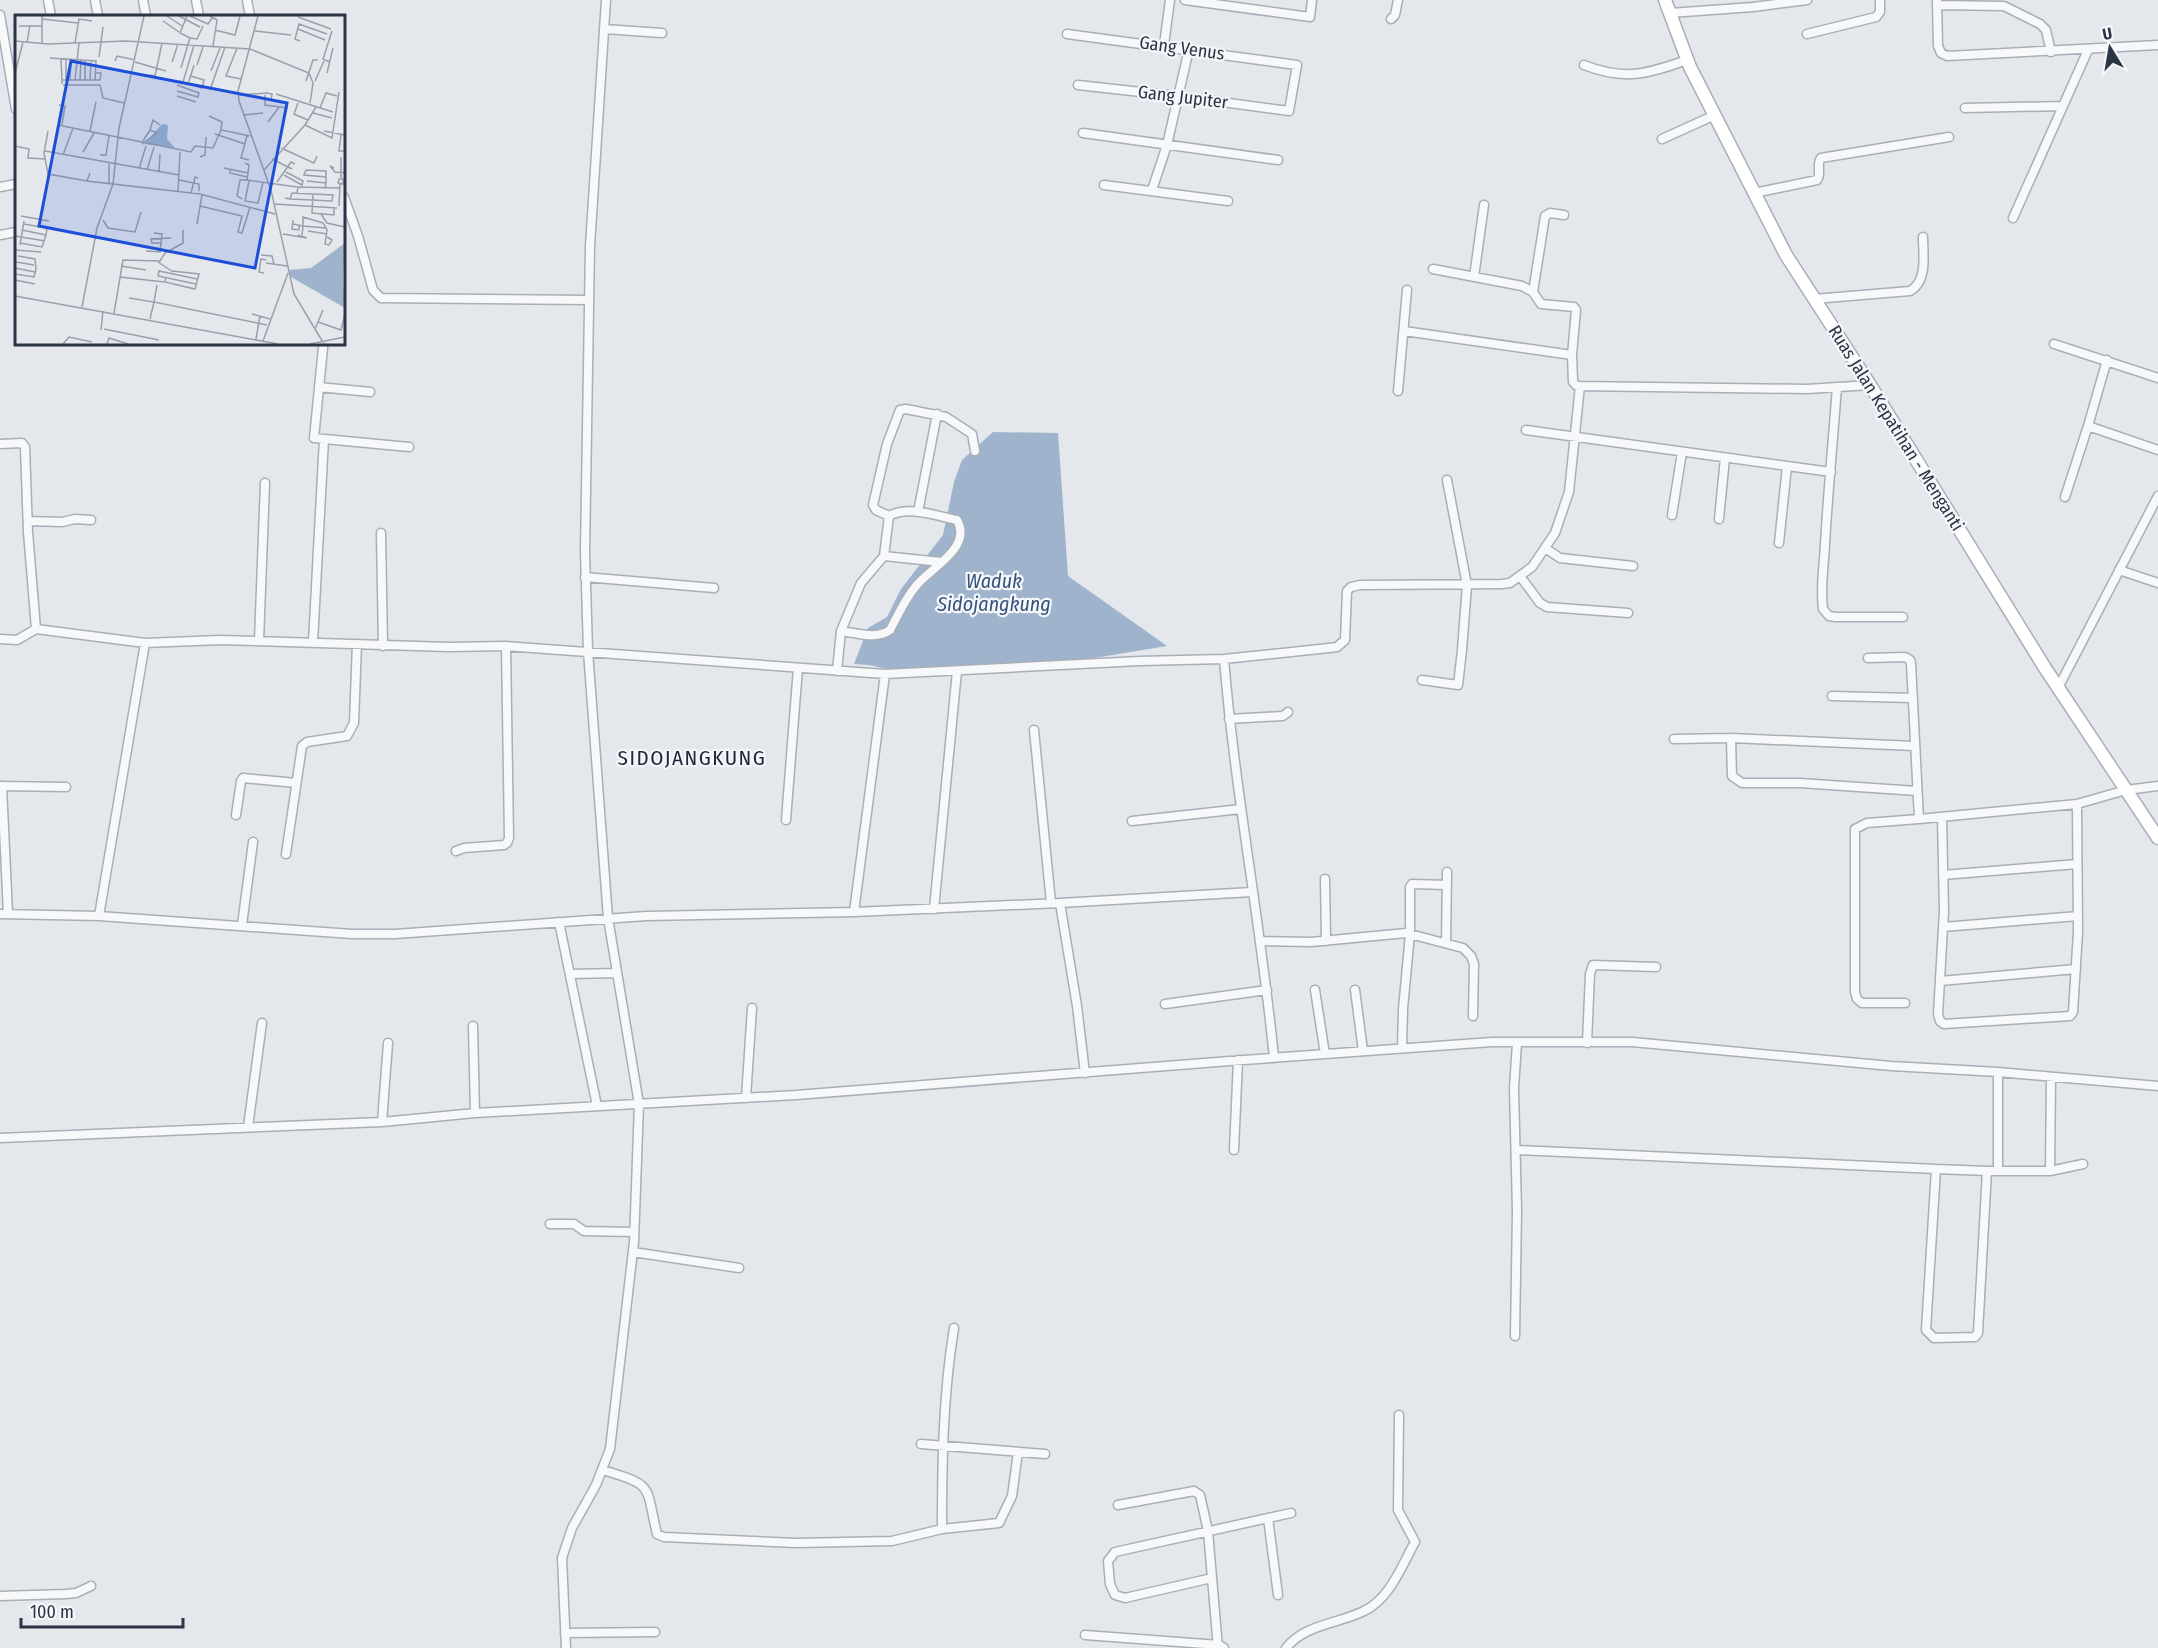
<svg xmlns="http://www.w3.org/2000/svg" width="2158" height="1648" font-family="'Fira Sans Condensed',sans-serif">
	<style>
		.water { fill: #9fb4cc }
		.lines { fill: none; stroke-linecap: round; stroke-linejoin: round }
		.minor-casing { stroke: #a9aeb7; stroke-width: 11 }
		.secondary-casing { stroke: #a9aeb7; stroke-width: 15 }
		.minor { stroke: #f7f8fa; stroke-width: 8 }
		.secondary { stroke: #fff; stroke-width: 12 }
		.labels { text-anchor: middle; dominant-baseline: central; stroke-width: 4.5; stroke-linejoin: round; paint-order: stroke }
		.street-label { font-size: 18px; fill: #2b3445; stroke: #f4f6f9 }
		.water-label { font-size: 20px; font-style: italic; fill: #34527a; stroke: #f4f6f9 }
		.quarter-label { font-size: 21px; letter-spacing: 1.5px; fill: #1d2536; stroke: #f4f6f9 }
		.inset-road { fill: none; stroke: #9a9fa9; stroke-width: 1.5 }
		.view { fill: #1d4ed8; fill-opacity: 0.15; stroke: #1d4ed8; stroke-width: 3 }
		.inset-edge { fill: none; stroke: #2b3445; stroke-width: 3 }
	</style>
	<rect width="100%" height="100%" fill="#e4e7ec"/>
	<path class="water" d="M993,432L1058,433L1068,576L1167,646L1058,664L905,673L869,665L854,664L868,628L887,617L901,589L943,535L954,482L962,460Z"/>
	<g class="lines">
		<g class="minor-casing">
			<path id="minor" d="M48,0L51,16
				M95,0L98,16
				M143,0L146,16
				M196,0L199,16
				M247,0L250,16
				M1185,0L1310,17L1312,0
				M1937,0L1938,46L1941,53L1947,56L2158,45
				M1937,5L2004,6L2040,24L2046,30L2051,52
				M1670,13L1753,7L1807,0
				M0,15L16,109
				M1391,19L1395,15L1398,0
				M604,29L662,33
				M1067,34L1297,65L1289,111L1177,96L1078,85
				M1807,34L1876,17L1880,12V0
				M1164,45L1170,0
				M1584,65C1625,81 1647,74 1687,60
				M1965,108L2063,106
				M1083,133L1278,160
				M1662,139L1715,115
				M1104,185L1228,201
				M0,187L16,184
				M1152,190L1167,145L1189,49
				M1754,193L1817,180C1822,174 1816,164 1821,158L1949,137
				M344,197L358,236L373,290L381,298L589,300
				M2013,218L2088,50
				M0,235L16,232
				M1433,269L1522,286L1533,292L1541,304L1574,307L1576,310L1572,355L1573,382L1577,386L1807,389L1870,385
				M1474,277L1484,205
				M1533,292L1545,216L1550,213L1564,215
				M1814,299L1910,291C1928,281 1923,255 1923,237
				M1404,331L1572,355
				M2054,344L2158,378
				M323,348L314,438L409,447
				M2107,360L2088,426L2158,450
				M319,387L370,392
				M1837,387C1833,440 1828,492 1825,544C1824,566 1820,588 1823,609L1829,616L1836,617H1903
				M1398,391L1407,290
				M1526,430L1831,472
				M0,444L22,443L25,447L28,532L36,629
				M2065,497L2088,426
				M918,512L937,414
				M1672,515L1682,452
				M889,516L876,510L873,505L887,444L900,410L906,409L946,417L972,434L975,451
				M1719,519L1725,458
				M28,521L62,522L75,519L91,520
				M381,533L383,646
				M1779,543L1787,466
				M1545,548L1560,558L1633,566
				M884,556L941,562
				M2119,570L2158,583
				M1520,576L1540,603L1547,607L1628,613
				M585,577L714,588
				M0,639L17,640L36,629L145,643L220,640L449,647L506,646L885,674L1140,661L1224,659L1329,648L1337,647L1345,640L1347,591L1351,587L1360,585L1502,584L1510,583L1532,567L1555,533L1569,492L1580,386
				M259,641L265,483
				M313,642L324,439
				M1868,658L1905,657L1910,660L1911,663L1919,819L2077,804L2126,790L2158,786
				M1224,659C1235,793 1261,924 1274,1058
				M837,671L841,631C857,633 876,640 890,630C898,615 905,599 916,586C930,568 973,548 957,520C937,516 908,505 889,516L884,556L861,583L841,631
				M1422,680L1458,685L1462,650L1467,585L1447,480
				M2058,688L2158,496
				M1832,696L1913,698
				M1229,719L1283,716L1288,712
				M1034,730L1051,903
				M1731,738L1732,776L1742,783H1800L1917,791
				M1674,739L1731,738L1914,746
				M0,786L66,787
				M2,786L8,914
				M236,815L241,781L243,778L296,783
				M1942,818L1944,911L1938,1014L1940,1021L1944,1024L2070,1016L2073,1012L2078,932L2077,804
				M786,820L798,668
				M1132,821L1241,809
				M456,851L464,848L504,845L507,843L509,838L506,646
				M286,854L302,746L307,742L347,736L354,723L357,644
				M1943,875L2077,864
				M1325,879L1326,941
				M1060,903L1077,1006L1085,1073
				M934,909L957,671
				M854,912L885,674
				M0,914L99,916L352,934H395L646,916L854,912L1060,903L1252,892
				M99,916L145,643
				M559,922L597,1106
				M242,925L253,842
				M1943,927L2078,916
				M1260,941L1311,942L1406,933L1463,948L1471,956L1474,964L1473,1016
				M1446,943L1447,872
				M571,974L616,973
				M1940,981L2076,969
				M1315,990L1325,1054
				M1355,990L1363,1051
				M1905,1003H1862L1857,999L1855,992V829L1867,823L1919,819
				M1165,1004L1267,990
				M473,1026L475,1113
				M388,1043L382,1122L475,1113L796,1095L1230,1061L1492,1042H1632L1891,1066L1998,1072L2158,1086
				M1587,1043L1590,974L1593,965L1656,967
				M1402,1048L1403,1009L1410,934V887L1412,884L1447,885
				M1998,1072V1171
				M2051,1077L2050,1171L2083,1164
				M746,1098L752,1008
				M248,1127L262,1023
				M0,1138L382,1122
				M1234,1150L1238,1060
				M1516,1150L1936,1169L1926,1330L1934,1338L1975,1337L1978,1333L1987,1171H2050
				M1936,1169L1987,1171
				M550,1224H574L584,1231L634,1232
				M633,1252L739,1268
				M1515,1336L1517,1211L1514,1088L1517,1043
				M921,1444L1045,1454
				M603,1470C655,1486 645,1484 657,1534L664,1537L797,1543L892,1541L942,1529C942,1462 943,1395 954,1328
				M1118,1505L1194,1491L1200,1495L1208,1531L1218,1648
				M1268,1518L1278,1595
				M942,1529L999,1523L1012,1496L1018,1452
				M1212,1578L1125,1598L1115,1595L1110,1584L1108,1561L1115,1552L1291,1513
				M0,1596L66,1594L76,1593L91,1586
				M565,1633L655,1632
				M1085,1635L1219,1645L1224,1648
				M566,1648L562,1558L572,1528L596,1485L610,1449L634,1242L639,1104L608,918L588,651L585,552L590,246L606,0
				M1286,1648C1305,1624 1338,1624 1364,1611C1390,1599 1402,1565 1415,1542L1398,1510L1399,1415"/>
		</g>
		<g class="secondary-casing">
			<path id="secondary" d="M1665,0L1690,67L1786,255L1870,385L2045,668L2158,838"/>
		</g>
		<use href="#minor" class="minor"/>
		<use href="#secondary" class="secondary"/>
	</g>
	<g class="labels">
		<g class="street-label">
			<text transform="translate(1182 48) rotate(8)">Gang Venus</text>
			<text transform="translate(1183 97) rotate(7)">Gang Jupiter</text>
			<text transform="translate(1896 428) rotate(58)">Ruas Jalan Kepatihan - Menganti</text>
		</g>
		<g class="water-label">
			<text x="994" y="581">Waduk<tspan x="994" dy="23">Sidojangkung</tspan></text>
		</g>
		<g class="quarter-label">
			<text x="692" y="758">SIDOJANGKUNG</text>
		</g>
	</g>
	<g transform="translate(15 15)">
		<rect width="330" height="330" fill="#e4e7ec"/>
		<path d="M147,109L153,110L152,124L160,133L129,129ZM330,228L328,263L330,293L276,262L274,255L296,253Z" fill="#9fb4cc"/>
		<path class="inset-road" d="M27,1V29M152,1L167,11M164,1L185,12M175,1L193,9L197,3M195,1L202,5L198,31M243,1L223,76L224,86L256,175L279,279L309,329M283,2L316,14M27,4L63,8M148,6L164,17M4,11H27M283,14L310,25M200,15L220,20L225,1M240,16L276,20M175,23L182,24L188,11M0,26L33,29L111,26L235,34L294,58L298,68L295,88M285,26L280,24L284,9L312,19M12,28L15,10M60,28L64,4L77,6M222,33L211,61L226,64M84,42L88,12M35,43L81,46L80,65M46,44L47,65M70,45V65M100,46L102,41L120,45M120,47L151,56M157,47L163,29M315,47L308,44L317,16M182,50L188,32M166,53L175,23L165,18L172,1M196,56L205,33M0,58L8,27M312,58L318,33M135,60L140,61L147,28M51,65V44M55,65L56,44M60,65L64,28M65,65L66,44M75,65L76,46M164,66L187,73L189,65L176,61M291,66L298,45H303M300,66L309,46M168,67L179,30M47,69V65H85L86,58H81M173,69L179,50M48,70H85L88,83L109,88M162,70L184,78L183,82L162,76M195,75L210,32M261,79L318,97M223,80L252,78L257,79L256,86M250,80V90L273,93M162,81L181,87M283,88L279,99L293,105M44,90L50,91L47,110M305,93L311,78L322,81M298,98L317,103M228,100L248,98M194,101L207,107L206,115L235,121M253,107L264,92M43,110L176,137L180,131L198,133L206,115M290,110L317,123L324,77M135,115L138,105L145,110M33,116L29,138L33,159L72,166M75,116L81,87M309,116L330,120M200,119L230,129M326,120L324,136H330M232,121L226,143L234,145M128,126L135,115L142,118M127,129L142,118M0,131L14,134L13,143L30,144M266,133L299,148L302,141M30,136L164,160M68,137L79,118M48,140L58,113M85,140H91L94,121M185,142L190,140L191,122M257,144L277,154M230,148L234,150L232,165L282,172M94,149V168M209,153L233,158M319,153L315,151L320,157L330,158M326,153V142V163M124,154L131,131M215,154V158L232,162M132,155L139,132M249,155L290,110L301,92M144,157L145,139M75,158L72,166L185,179L260,199M269,160L287,170L288,166L271,157M324,164H328V169L323,168ZM164,165L184,169V176M234,166L230,186L243,188L248,167M292,166L311,168M262,167L276,147L280,149M310,174L311,168V156L291,155L289,160L311,162M163,177L165,137M176,178L180,162L183,163M282,178L283,172L325,173M298,179L297,198L319,200V193M270,183L275,184L317,186L318,180L277,178L275,184M227,184L222,181L225,165H232M259,189L322,193M185,191L227,201L223,217L227,218L235,192M324,191L325,169M306,199L312,208L330,212M6,201L34,206M88,205L93,213L120,217L126,197M278,205L277,214L284,215V210M182,209L187,180M278,209L288,211L287,220M311,213L288,211V202L308,208L312,215L310,229L314,230L317,225L312,222M7,215L31,220M293,216L312,219M268,219L292,223L283,220M0,221L30,226M5,228L27,232L31,220L32,213L9,209M147,228H137L136,224L156,223M5,230L9,206M0,235L26,237M131,236L145,237L147,219L139,218M246,240L257,241L259,249M1,247L19,250M143,247L158,257M251,248L272,251M106,251L131,255M0,253L20,257M249,258L244,257L246,244L251,245M0,259L19,262L21,254L20,244L3,241M105,262L149,267M151,262L150,267L180,274L184,259L157,256M0,265L20,269M181,269L143,261L144,256L182,264M142,270L139,287L252,310M0,281L263,329M114,283L139,287L135,304M67,292L82,213L98,169L104,113L129,1M99,298L108,245L145,246L150,238L168,228V215M237,299L255,304M303,307L326,315L330,299M89,314L144,325M300,314L308,295M86,315L88,296M241,324L245,301M248,326L273,258M48,329L54,322L77,327M92,329L94,323L113,329M295,329L330,322"/>
		<path class="view" d="M56,46L272,88L240,253L24,211Z"/>
		<rect width="330" height="330" class="inset-edge"/>
	</g>
	<g transform="translate(2110 48) rotate(349)" stroke="#f4f6f9" stroke-width="4.5" paint-order="stroke">
	<path d="M0-4.5L10 22L0 15L-10 22Z" fill="#2b3445"/>
	<text y="-9" font-size="16" font-weight="bold" text-anchor="middle" fill="#2b3445">U</text>
	</g>
	<path d="M21 1618v9h162v-9" fill="none" stroke="#2b3445" stroke-width="3"/>
	<text x="30" y="1618" font-size="18" fill="#2b3445" stroke="#f4f6f9" stroke-width="4.5" paint-order="stroke">100 m</text>
</svg>
